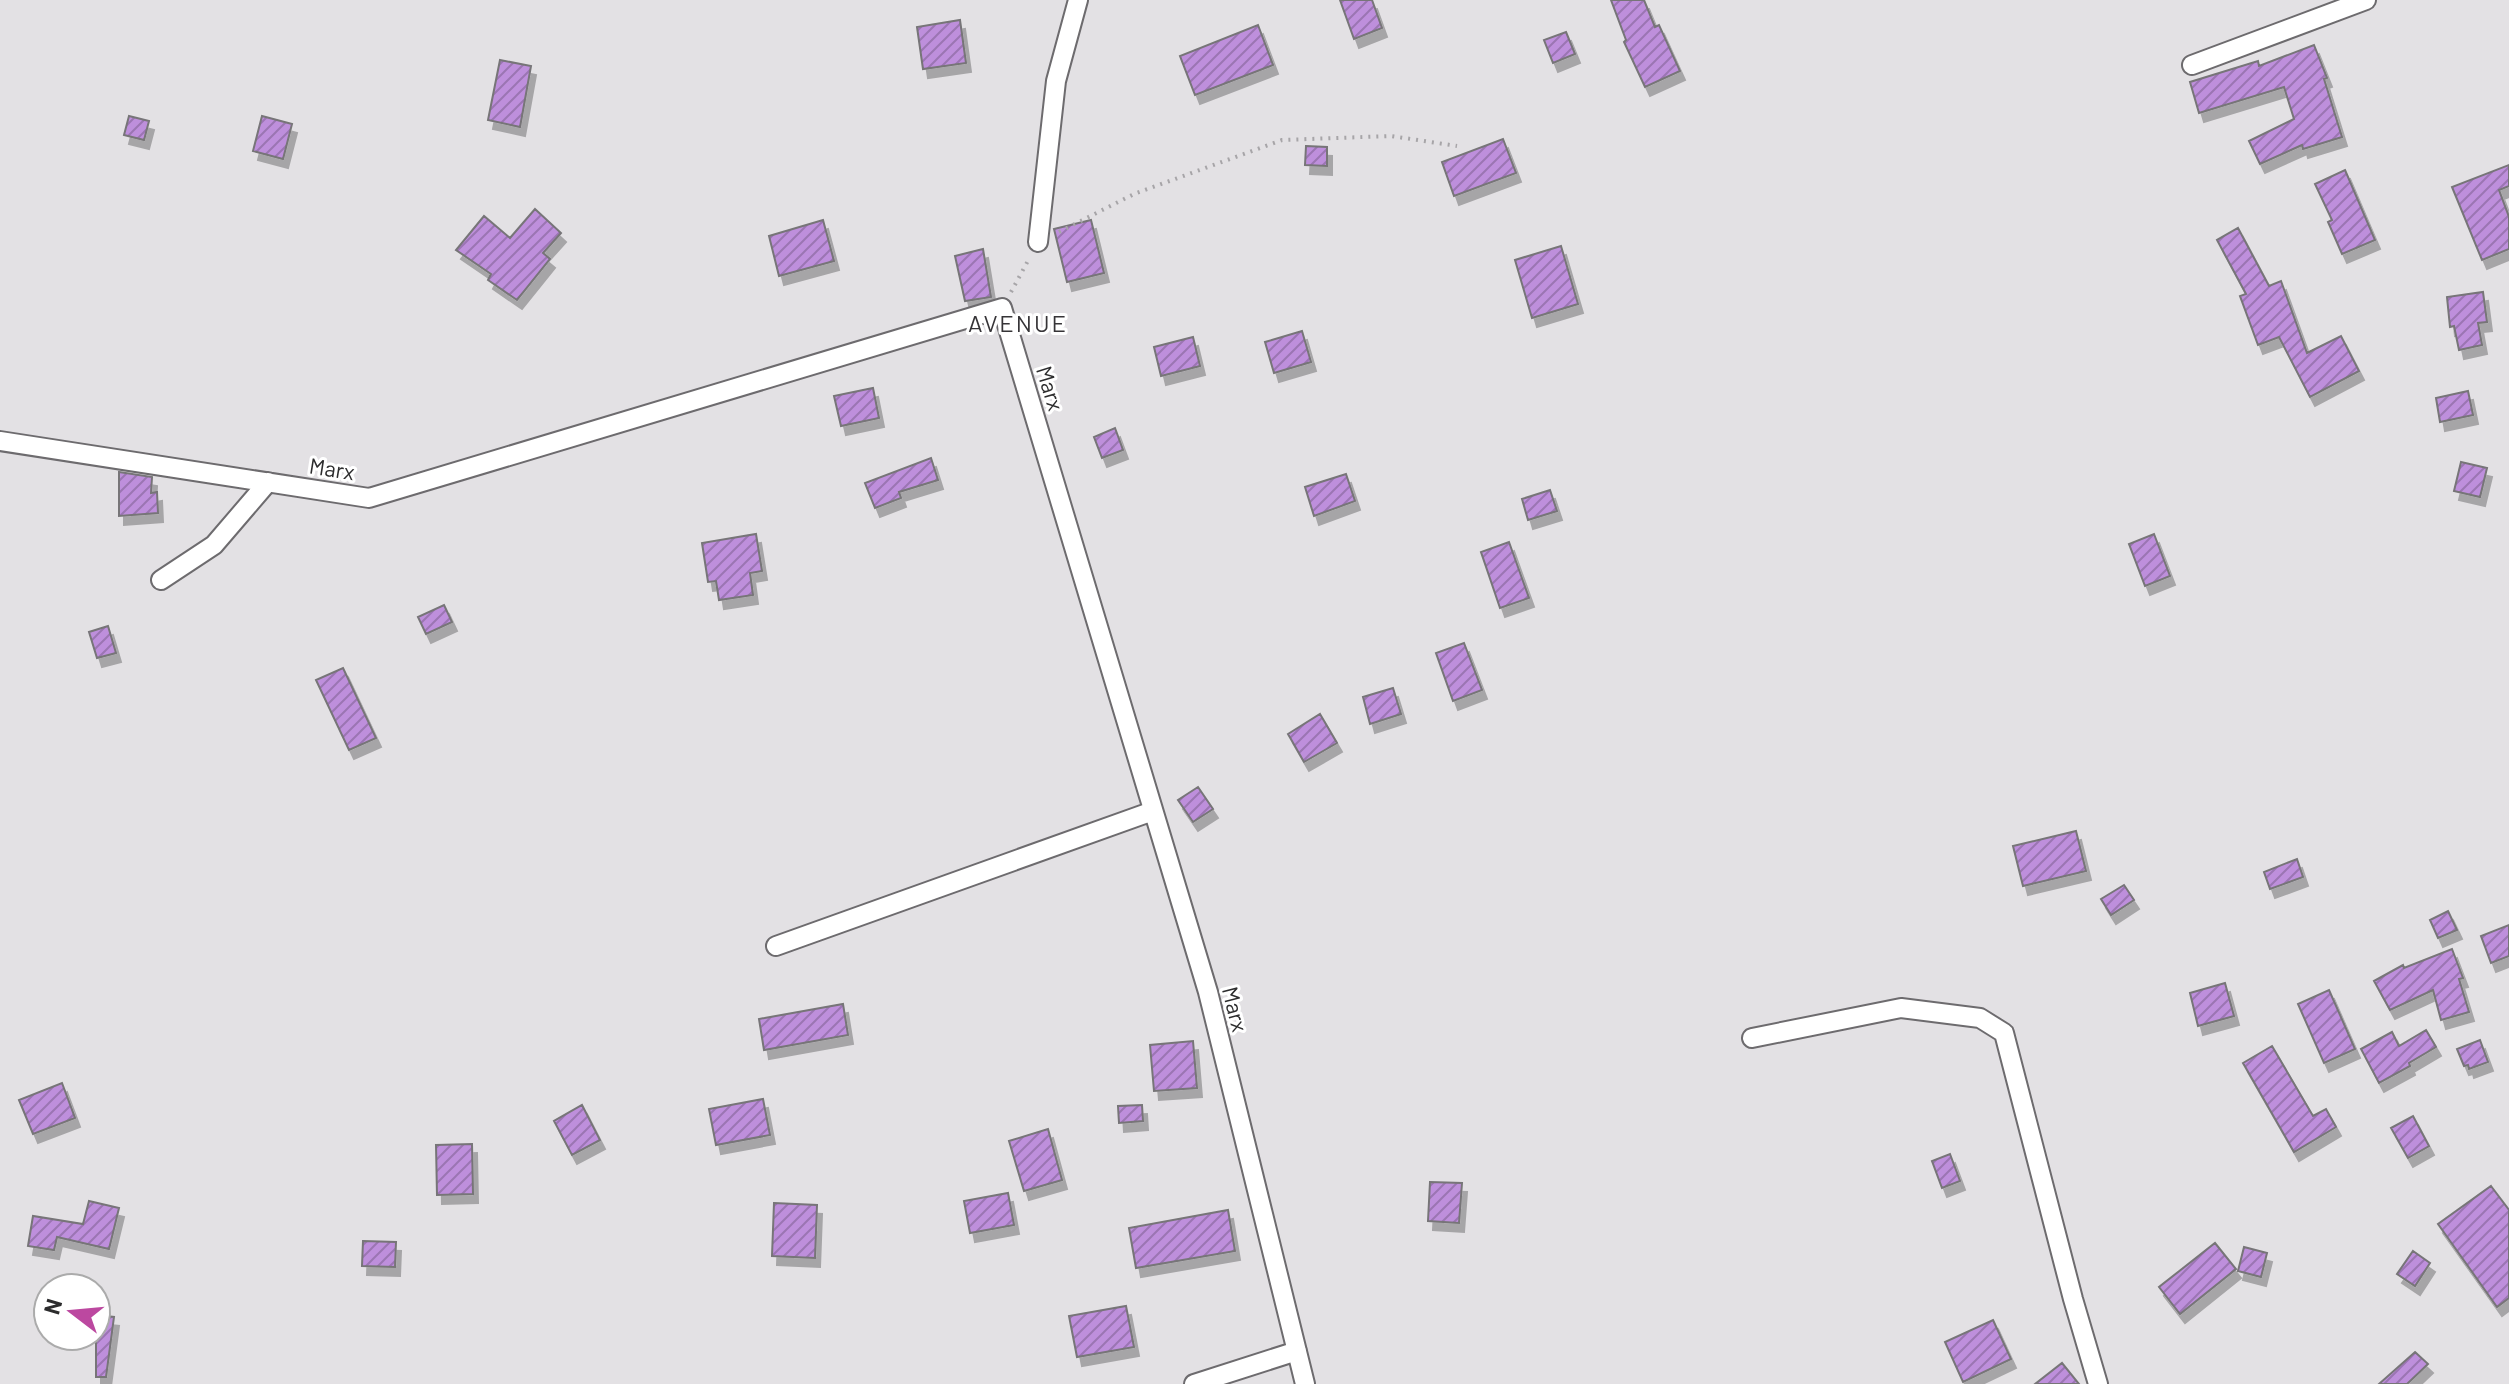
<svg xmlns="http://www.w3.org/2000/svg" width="2509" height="1384" font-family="Barlow,sans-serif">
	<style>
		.building { fill: url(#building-hatch); stroke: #777578; stroke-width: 2; filter: url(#shadow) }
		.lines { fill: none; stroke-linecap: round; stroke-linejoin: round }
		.minor-casing { stroke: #6d6b6e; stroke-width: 22 }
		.path { stroke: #a7a5a8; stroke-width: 4; stroke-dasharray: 2 6; stroke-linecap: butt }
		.minor { stroke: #fff; stroke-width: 18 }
		.labels { text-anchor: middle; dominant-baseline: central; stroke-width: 6; stroke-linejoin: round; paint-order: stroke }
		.street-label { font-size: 22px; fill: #2c2c2d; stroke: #fff }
		.neighbourhood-label { font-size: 24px; letter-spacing: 2px; fill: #363437; stroke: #fff }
	</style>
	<defs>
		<pattern id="building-hatch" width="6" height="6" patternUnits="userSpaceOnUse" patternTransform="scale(2)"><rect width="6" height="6" fill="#be8fdc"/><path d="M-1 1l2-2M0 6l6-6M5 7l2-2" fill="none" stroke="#9b75b3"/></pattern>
		<filter id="shadow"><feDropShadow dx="5" dy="9" stdDeviation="0" flood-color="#0004"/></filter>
	</defs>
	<rect width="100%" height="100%" fill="#e3e1e4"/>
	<path class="building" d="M1340,0H1372L1382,28L1354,39Z
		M1611,0H1644L1655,27L1659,25L1680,71L1645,87L1624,42L1626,40Z
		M960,20L966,63L923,69L917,27Z
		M1258,25L1273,65L1195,95L1180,56Z
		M1566,32L1575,54L1553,63L1544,40Z
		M2314,45L2327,78L2324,79L2342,137L2303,149L2302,145L2260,164L2249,141L2294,119L2284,87L2199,113L2190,82L2258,61L2259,66Z
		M500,60L531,66L520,127L488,120Z
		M129,116L149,121L144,140L124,135Z
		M262,116L292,124L283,159L253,151Z
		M1503,139L1516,173L1454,196L1442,162Z
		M1306,146L1327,147V166L1305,165Z
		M2509,165V186L2499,190L2509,217V249L2482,260L2452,187Z
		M2345,170L2375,240L2342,254L2328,222L2332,220L2315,184Z
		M535,209L561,233L543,253L550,259L517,300L488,280L491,274L456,250L484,216L510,238Z
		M823,220L834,261L779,276L769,236Z
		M1091,220L1104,273L1067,282L1054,229Z
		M2238,228L2269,286L2281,281L2307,353L2341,336L2359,371L2310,397L2279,337L2258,345L2240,296L2246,294L2217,240Z
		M1561,246L1578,304L1532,318L1515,260Z
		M983,249L991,297L965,301L955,256Z
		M2483,292L2487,322L2478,323L2482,345L2459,350L2454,326L2450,327L2447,297Z
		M1302,331L1311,362L1274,373L1265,342Z
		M1193,337L1200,366L1161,376L1154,347Z
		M873,388L879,418L841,426L834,396Z
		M2468,391L2473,415L2440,422L2436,398Z
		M1115,428L1123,450L1102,458L1094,437Z
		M931,458L938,480L899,492L901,498L875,508L865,483Z
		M2461,462L2487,468L2480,497L2454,491Z
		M119,472L152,477L151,493L157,492L158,513L119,516Z
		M1346,474L1355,501L1314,516L1305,487Z
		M1550,490L1557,511L1528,520L1522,499Z
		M756,534L762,571L750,573L753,595L719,600L716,581L708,582L702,543Z
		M2154,534L2170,576L2145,586L2129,544Z
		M1509,542L1529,598L1500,608L1481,552Z
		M444,605L452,622L426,634L418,617Z
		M108,626L116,653L97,658L89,632Z
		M1464,643L1482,690L1453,701L1436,653Z
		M343,668L376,738L349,750L316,680Z
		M1393,688L1401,714L1370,724L1363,697Z
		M1320,714L1337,743L1304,762L1288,734Z
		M1198,787L1213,809L1193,822L1178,800Z
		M2076,831L2086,871L2023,886L2013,846Z
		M2297,859L2303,877L2270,889L2264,872Z
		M2124,885L2134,900L2111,915L2101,899Z
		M2448,911L2457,930L2438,938L2430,920Z
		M2509,925V956L2491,963L2481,936Z
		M2452,949L2463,978L2459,979L2469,1012L2441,1020L2433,990L2390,1010L2374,981L2403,965L2404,968Z
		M2225,983L2234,1016L2198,1026L2190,993Z
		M2329,990L2355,1049L2324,1063L2298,1004Z
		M843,1004L848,1035L764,1050L759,1019Z
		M2426,1030L2436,1047L2409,1063L2410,1066L2379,1083L2361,1049L2392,1032L2399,1046Z
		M2480,1040L2488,1062L2469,1069L2468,1065L2464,1066L2457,1049Z
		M1193,1041L1197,1088L1154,1091L1150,1045Z
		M2272,1046L2313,1116L2326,1109L2336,1127L2294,1152L2243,1063Z
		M62,1083L75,1118L33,1134L19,1100Z
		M763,1099L770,1135L716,1145L709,1109Z
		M582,1105L600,1140L572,1155L554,1121Z
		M1142,1105L1143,1121L1119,1123L1118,1106Z
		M2413,1116L2429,1146L2408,1158L2391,1128Z
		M1048,1129L1062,1180L1024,1191L1009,1141Z
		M472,1144L473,1194L437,1195L436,1145Z
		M1950,1154L1960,1181L1942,1188L1932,1161Z
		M1430,1182L1462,1183L1459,1223L1428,1221Z
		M2491,1186L2509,1210V1298L2497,1307L2438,1224Z
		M1008,1193L1014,1225L970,1233L964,1201Z
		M89,1201L119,1208L109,1249L57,1237L54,1250L28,1246L33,1216L83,1224Z
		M774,1203L817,1205L815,1258L772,1256Z
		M1228,1210L1235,1251L1136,1268L1129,1228Z
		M363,1241L396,1242L395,1267L362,1266Z
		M2215,1243L2236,1269L2180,1314L2159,1287Z
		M2244,1247L2267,1253L2261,1277L2238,1271Z
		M2413,1251L2430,1263L2415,1286L2397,1274Z
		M1126,1306L1134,1347L1077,1357L1069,1316Z
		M96,1315L114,1317L106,1377H96Z
		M1993,1320L2011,1359L1963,1382L1945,1342Z
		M2415,1352L2428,1364L2407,1384H2379Z
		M2062,1363L2079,1384H2035Z"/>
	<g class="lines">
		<g class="minor-casing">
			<path id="minor" d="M2192,65L2366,0
				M1038,242L1056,81L1078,0
				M0,441L369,498L1002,308L1208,992L1305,1384
				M161,580L214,545L268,482
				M776,946L1153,811
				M1752,1038L1901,1008L1980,1018L2004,1033L2073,1299L2098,1384
				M1194,1384L1297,1351"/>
		</g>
		<path class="path" d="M1059,232L1134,194L1282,140L1391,136L1457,146
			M1011,292L1030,257"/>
		<use href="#minor" class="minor"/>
	</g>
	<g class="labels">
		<g class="street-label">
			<text transform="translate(1051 388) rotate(73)">Marx</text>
			<text transform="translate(332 468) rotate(9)">Marx</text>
			<text transform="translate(1236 1009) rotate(76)">Marx</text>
		</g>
		<g class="neighbourhood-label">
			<text x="1018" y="322">AVENUE</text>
		</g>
	</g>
	<g transform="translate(72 1312) rotate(286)"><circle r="38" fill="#ffffff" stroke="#ababab" stroke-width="2"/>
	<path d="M0-6L14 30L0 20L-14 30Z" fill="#bc48a0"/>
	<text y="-12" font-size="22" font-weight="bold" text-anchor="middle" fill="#2c2c2d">N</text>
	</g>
</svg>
